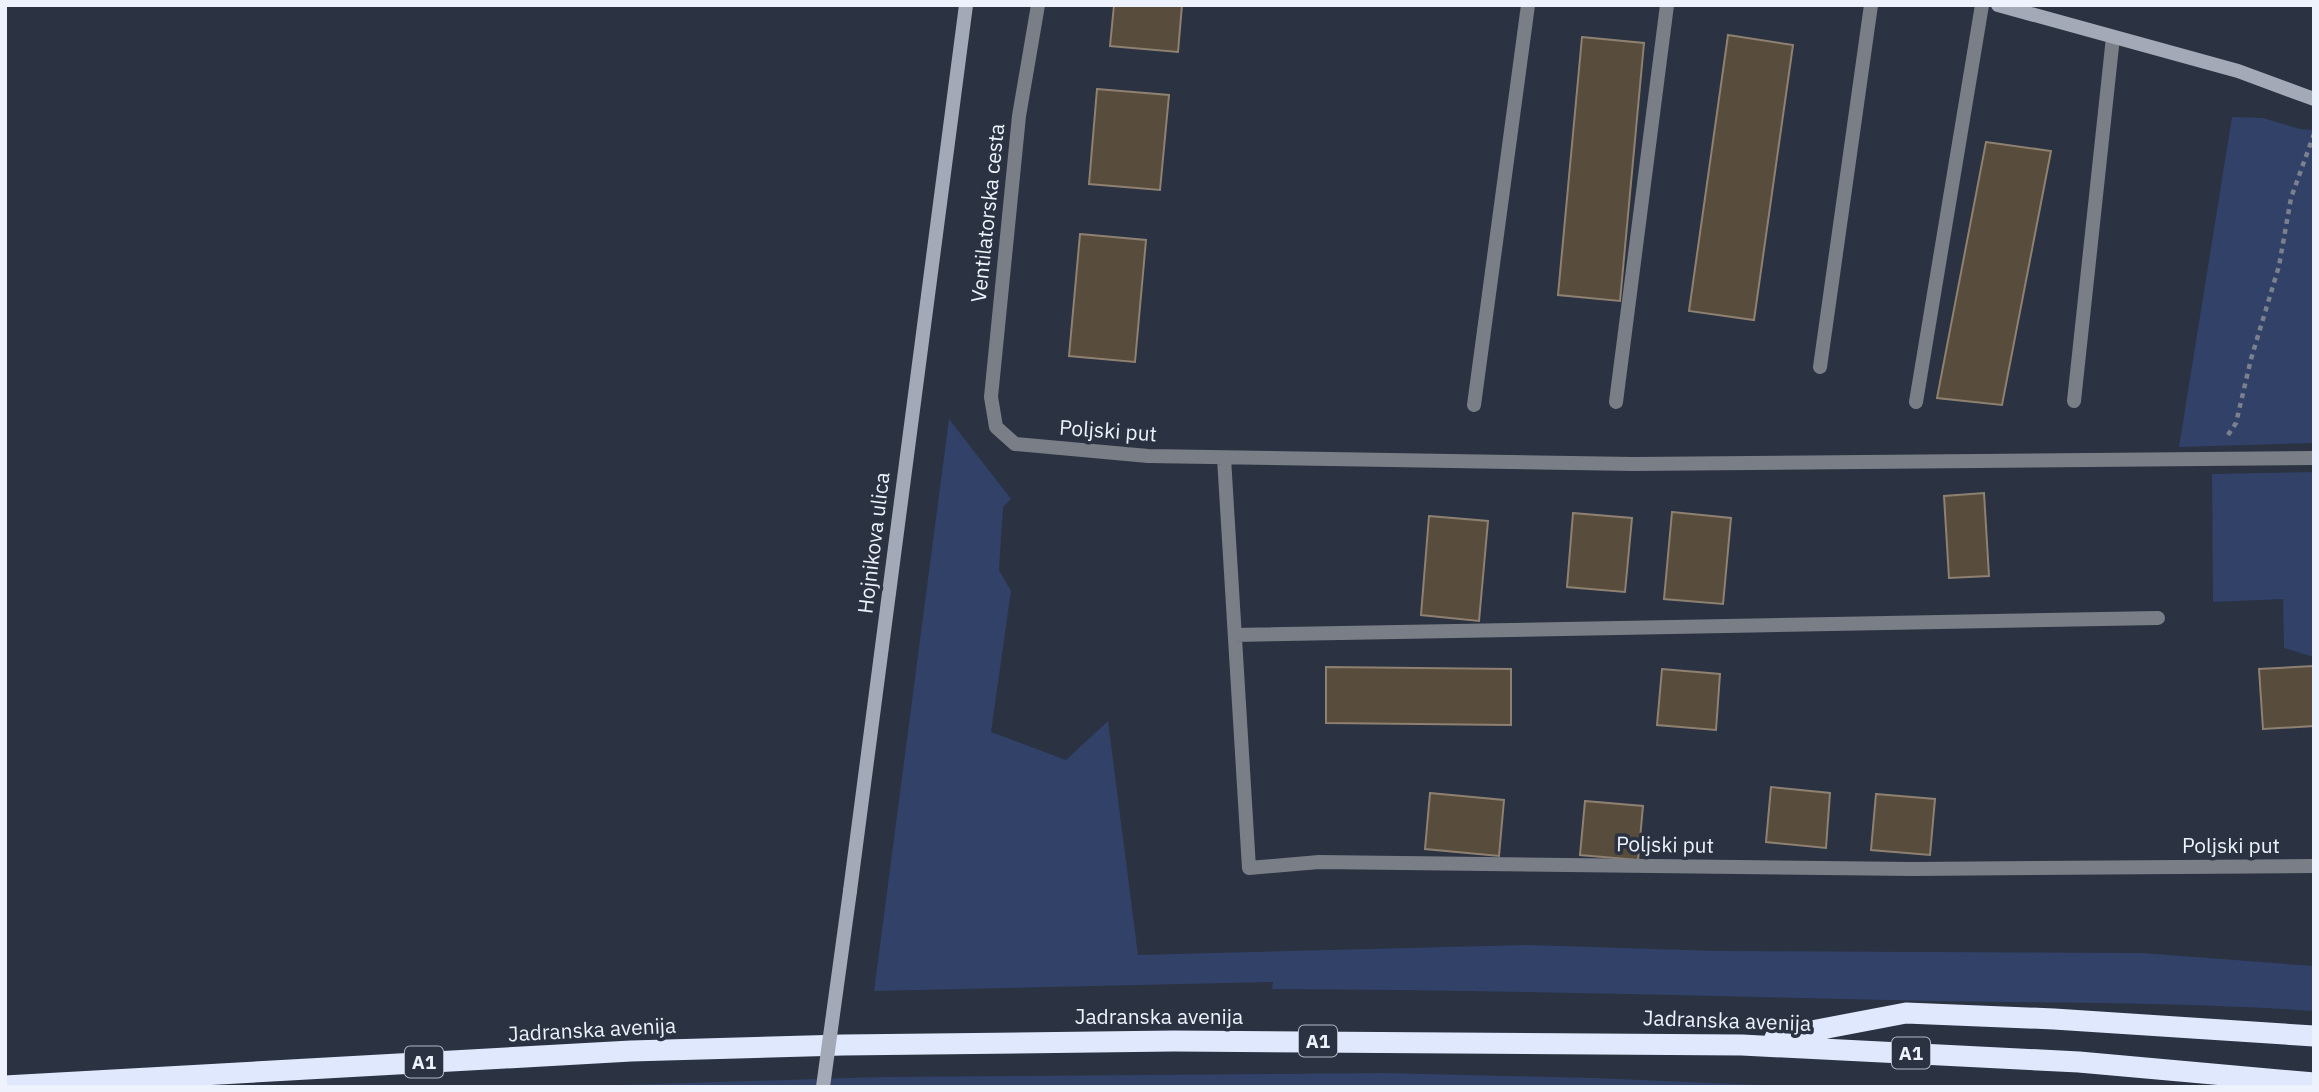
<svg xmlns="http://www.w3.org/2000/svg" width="2319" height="1092" viewBox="0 0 2319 1092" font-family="'IBM Plex Sans',sans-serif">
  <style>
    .green { fill: #314168 }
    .building { fill: #584c3c; stroke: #8f8171; stroke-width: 2 }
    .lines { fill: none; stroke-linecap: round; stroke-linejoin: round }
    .path { stroke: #7a808d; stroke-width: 4.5; stroke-dasharray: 5 5; stroke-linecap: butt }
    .lane { stroke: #7a7e86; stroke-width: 14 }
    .street { stroke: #7a7e86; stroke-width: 14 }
    .secondary { stroke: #a3a9b6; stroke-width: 14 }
    .highway { stroke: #dfe8fd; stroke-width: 21 }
    .secondary-bridge { stroke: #a3a9b6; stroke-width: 14 }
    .labels { text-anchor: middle; stroke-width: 7; stroke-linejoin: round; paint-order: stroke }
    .shield { fill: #2b3241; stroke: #b3b8c4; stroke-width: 2 }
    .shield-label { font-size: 19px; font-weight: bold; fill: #edf2fc }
    .street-label { font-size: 21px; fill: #edf2fc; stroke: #2b3241 }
  </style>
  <rect width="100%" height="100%" fill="#2b3241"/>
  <!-- green -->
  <path class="green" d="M2232,117L2263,118L2300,129L2314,130V443L2179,447Z
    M949,419L1011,499L1003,507L999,570L1011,591L991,732L1066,760L1108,721L1138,955L1528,945L1718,951L2142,953L2314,966V1011C2187,1002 2061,1003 1933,1001C1713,996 1493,990 1272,989L1273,982L874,991Z
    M2314,472V657L2284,648L2283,599L2213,602L2212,474Z
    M1384,1073L1594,1078L1808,1087H557L881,1077Z"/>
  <!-- building -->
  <path class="building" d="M1114,5H1182L1178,52L1110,46Z
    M1728,35L1793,45L1754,320L1689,311Z
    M1582,37L1644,43L1620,301L1558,295Z
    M1097,89L1169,95L1160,190L1089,184Z
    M1986,142L2051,151L2002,405L1937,398Z
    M1080,234L1146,240L1135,362L1069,356Z
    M1984,493L1989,576L1949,578L1944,496Z
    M1672,512L1731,518L1723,604L1664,599Z
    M1573,513L1632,518L1625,592L1567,587Z
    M1429,516L1488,521L1479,621L1421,615Z
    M2313,666L2314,726L2263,729L2259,669Z
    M1326,667L1511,669V725L1326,723Z
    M1662,669L1720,674L1716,730L1657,725Z
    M1771,787L1830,793L1826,848L1766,842Z
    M1430,793L1504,800L1499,856L1425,849Z
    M1876,794L1935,799L1930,855L1871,850Z
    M1585,801L1643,806L1638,860L1580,855Z"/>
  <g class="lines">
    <!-- path -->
    <path class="path" d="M2228,435L2236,423L2251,359L2279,266L2291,198L2314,134"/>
    <!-- lane -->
    <path class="lane" d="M1820,367L1871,5
      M2074,401L2113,37
      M1616,402L1667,5
      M1916,402L1982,5
      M1474,405L1528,5"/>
    <!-- street -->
    <path class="street" d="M1038,5L1019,116L991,397L996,427L1015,444L1148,456L1633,464L2314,458
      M1224,458L1249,868L1319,862L1913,869L2314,866
      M1235,635L2158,618"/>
    <!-- secondary -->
    <path class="secondary" d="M1998,5L2238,71L2314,99
      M850,891L966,5"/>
    <!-- highway -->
    <path class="highway" d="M1775,1038L1906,1013L2054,1019L2314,1036
      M5,1086L631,1051L843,1045L1174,1041L1742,1045L2079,1062L2314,1083"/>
    <!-- secondary-bridge -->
    <path class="secondary-bridge" d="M823,1087L850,891"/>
  </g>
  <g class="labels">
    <!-- shield labels -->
    <g class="shield">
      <rect x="1299" y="1025.5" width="38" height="31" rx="5"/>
      <rect x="1892" y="1037.5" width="38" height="31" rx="5"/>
      <rect x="405" y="1046.5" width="38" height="31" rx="5"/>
    </g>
    <g class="shield-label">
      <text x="1318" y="1048">A1</text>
      <text x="1911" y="1060">A1</text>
      <text x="424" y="1069">A1</text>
    </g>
    <!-- street labels -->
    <g class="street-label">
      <text transform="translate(988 213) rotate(-84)" y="7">Ventilatorska cesta</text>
      <text transform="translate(1108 431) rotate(4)" y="7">Poljski put</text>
      <text transform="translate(874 543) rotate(-83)" y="7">Hojnikova ulica</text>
      <text transform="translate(1665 845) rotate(1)" y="7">Poljski put</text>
      <text x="2231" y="853">Poljski put</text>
      <text x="1159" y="1024">Jadranska avenija</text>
      <text transform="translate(1727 1021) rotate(2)" y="7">Jadranska avenija</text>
      <text transform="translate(592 1030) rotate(-3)" y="7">Jadranska avenija</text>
    </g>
  </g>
  <!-- border -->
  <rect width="2319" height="1092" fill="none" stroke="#edf2fc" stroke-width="14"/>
</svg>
